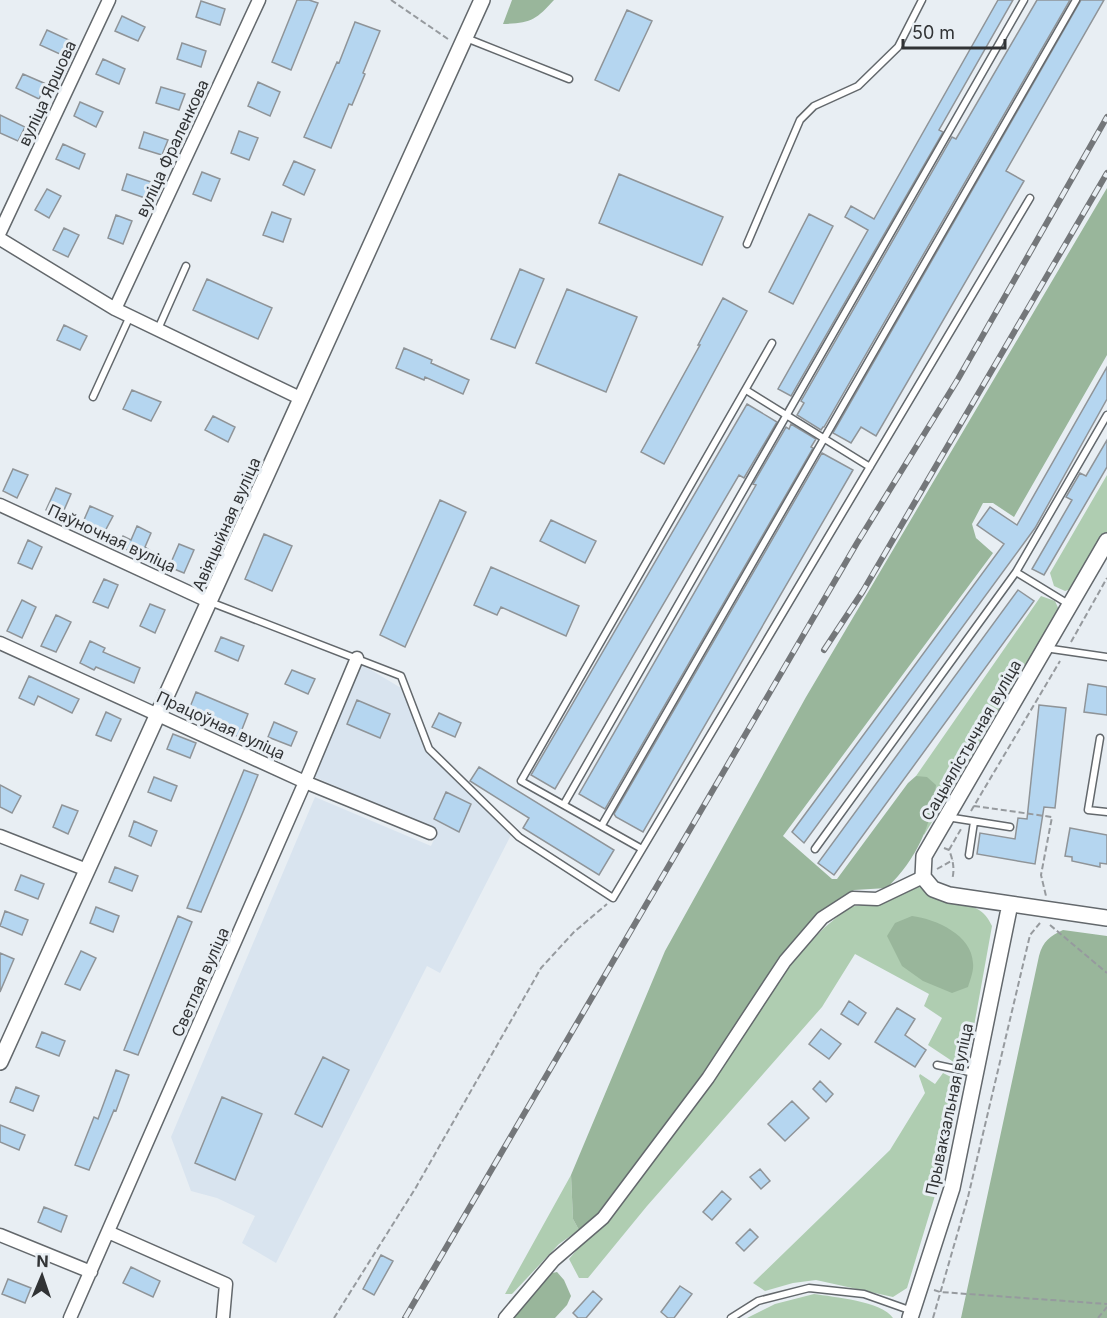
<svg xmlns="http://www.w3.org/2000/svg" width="1107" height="1318" viewBox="0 0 1107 1318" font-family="Inter,sans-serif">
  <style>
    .built { fill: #d9e4ef }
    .green { fill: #afcdb1 }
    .forest { fill: #99b69b }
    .building { fill: #b5d6f0; stroke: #8f9498; stroke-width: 1.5 }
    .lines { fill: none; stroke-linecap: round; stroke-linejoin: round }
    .service-casing { stroke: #63686c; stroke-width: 9 }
    .minor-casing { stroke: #63686c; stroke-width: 15 }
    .tertiary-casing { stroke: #63686c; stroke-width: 18 }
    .path { stroke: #969a9e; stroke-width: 2; stroke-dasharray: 6 3; stroke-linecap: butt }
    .service { stroke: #fff; stroke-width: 6 }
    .minor { stroke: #fff; stroke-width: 12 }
    .tertiary { stroke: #fff; stroke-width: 15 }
    .rail-casing { stroke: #74777a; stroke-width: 6 }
    .rail { stroke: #e8eef3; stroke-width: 4; stroke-dasharray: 11; stroke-linecap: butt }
    .labels { text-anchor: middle; stroke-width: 6; stroke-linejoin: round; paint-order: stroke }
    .street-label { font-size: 16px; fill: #313335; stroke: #e8eef3 }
  </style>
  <rect width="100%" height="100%" fill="#e8eef3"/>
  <!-- built -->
  <path class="built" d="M361,664L401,688L425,738L466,780L512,833L440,973L427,966L276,1263L242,1243L255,1216L217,1198L191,1191L171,1137L315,797L431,846L438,831L310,775Z"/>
  <!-- green -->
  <path class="green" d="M1107,475V532L1074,588L1065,591L1054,586L1050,573Z
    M1041,596L1055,601L1060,612L1058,617L924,835L916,776Z
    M918,885C938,911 978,892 992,926L967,1065H958L928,1045L942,1018L924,1006L929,994L855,954L822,1007L647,1206L588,1278H579L569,1259L668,1143L793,960L824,928L849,907L882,902Z
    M943,1073L961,1082L962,1088L937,1189L907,1288L893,1297L816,1280L793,1283L765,1291L753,1283L890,1150L925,1093L919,1076L920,1074L935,1084Z
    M571,1175L573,1219L579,1230L559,1244L512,1294H505Z
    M814,1294C833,1297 882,1301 893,1318H747L775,1304Z"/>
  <!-- forest -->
  <path class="forest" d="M512,0H554C536,20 531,23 503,24Z
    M1107,188V355L1014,517L993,503H983L972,524L976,538L993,553L783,836L832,879H837L908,783L916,776L927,777L936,785C931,827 917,858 887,888L854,890L808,925L770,972L697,1082L595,1217L579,1230L573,1219L571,1175L665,951L806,697Z
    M912,916C936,919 972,935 973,963C974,971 970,980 968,987L952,993L923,981L902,966L887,936L895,923Z
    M1063,930L1107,936V1318H961L1039,956C1043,941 1050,936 1063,930Z
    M557,1272L564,1280L571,1296L567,1305L555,1318H509L547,1274Z"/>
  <!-- building -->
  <path class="building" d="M297,0H309L318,3L291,70L272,62Z
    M998,0H1013L939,130L943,132L791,396L778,389L868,230L845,217L851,206L874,219Z
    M1037,0H1070L824,427H823L821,430L797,415L804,403L801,401L952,137L956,139Z
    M1081,0H1104L1006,171L1024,181L876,436L861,427L851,443L833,433Z
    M201,1L225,9L220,25L196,17Z
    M627,10L652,21L619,91L595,80Z
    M122,16L145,27L138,41L115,31Z
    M355,22L380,31L363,73L365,74L352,105L349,104L331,148L304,137L337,62L339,63Z
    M47,30L69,40L62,55L40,45Z
    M182,43L206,51L201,67L177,59Z
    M103,59L125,69L119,84L96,74Z
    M23,74L46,84L39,99L16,88Z
    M258,82L280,92L270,116L248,106Z
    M161,87L185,94L179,110L156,103Z
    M80,102L103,112L96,127L74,116Z
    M0,115L25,127L18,141L0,133Z
    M239,131L258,138L249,160L231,153Z
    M144,132L168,140L162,155L139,148Z
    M63,144L85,154L79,169L56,159Z
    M294,161L315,170L304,195L283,185Z
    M202,172L220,179L211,201L193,194Z
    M127,174L151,182L145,198L122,190Z
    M619,174L723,217L702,265L599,223Z
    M47,189L61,196L49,218L35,210Z
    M272,212L291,219L283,242L263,235Z
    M809,214L833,226L793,304L769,292Z
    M116,215L132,221L123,244L108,238Z
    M64,228L79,235L68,257L53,250Z
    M520,269L544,279L515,348L491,339Z
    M207,279L272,308L258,339L193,310Z
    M567,289L637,317L606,392L536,363Z
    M723,298L747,311L664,464L641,452L700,345H698Z
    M64,325L87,336L80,350L57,340Z
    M404,348L432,360L431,363L469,380L463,394L425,377L424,380L396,368Z
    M1107,367V399L1035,528L804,843L792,832L1004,544L977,525L990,507L1017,525Z
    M132,390L161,402L151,421L123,409Z
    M747,404L777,422L744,478L739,475L555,789L531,775Z
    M213,416L235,427L228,442L205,430Z
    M791,424L816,439L811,447L813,448L605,809L579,794L756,485L753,484L786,427L789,429Z
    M1107,440V467L1044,575L1032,569L1072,500L1066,497L1080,473L1086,476Z
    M822,453L853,470L643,832L616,817L614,814Z
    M13,469L28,475L17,498L3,491Z
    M56,488L71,494L61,517L46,510Z
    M440,500L466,512L405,647L380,635Z
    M90,506L113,516L105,531L98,528L95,535L80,529Z
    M551,520L596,541L585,563L540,541Z
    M137,526L151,533L145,547L155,554L152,561L119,546L123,536L131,540Z
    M264,534L292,546L272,591L245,579Z
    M28,540L42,547L32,569L18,563Z
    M179,544L194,550L184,573L169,567Z
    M491,567L579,606L566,636L501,607L497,615L474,605Z
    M104,579L118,585L108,608L93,602Z
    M1018,590L1034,601L834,875L818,863Z
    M22,600L36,607L22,638L7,631Z
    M150,604L165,610L155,633L140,626Z
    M56,615L71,622L56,652L41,646Z
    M221,637L244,646L238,661L215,651Z
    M90,641L105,648L103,652L140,668L134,683L96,667L94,670L80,663Z
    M292,670L315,679L308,694L285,684Z
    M29,676L79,699L72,713L38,696L34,705L19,698Z
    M1088,684L1107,687V715L1084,712Z
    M196,692L248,714L239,737L224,731L227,723L190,707Z
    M357,700L390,714L380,738L347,724Z
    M1039,705L1066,708L1055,808L1044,807L1035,864L977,854L980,833L1015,839L1018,818L1027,819Z
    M106,712L121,719L111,741L96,735Z
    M439,713L461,723L455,737L432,727Z
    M274,722L297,732L291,746L268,737Z
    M173,734L196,743L190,758L167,749Z
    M479,767L614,850L599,875L523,828L529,818L470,781Z
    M244,770L258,775L243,812L201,912L187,908Z
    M154,777L177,786L171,801L148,792Z
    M0,785L21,796L12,813L0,807Z
    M446,792L471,804L459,832L434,819Z
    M62,805L78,811L68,834L53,827Z
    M134,821L157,831L151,846L129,836Z
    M1070,828L1107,835V864L1100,863V867L1072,861V857L1065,856Z
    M115,867L138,876L132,891L109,882Z
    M21,875L44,884L38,899L15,890Z
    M96,907L119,916L113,932L90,923Z
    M5,911L28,920L22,935L0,926Z
    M178,916L192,922L138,1055L124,1050Z
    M81,951L96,958L80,990L65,984Z
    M0,953L14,959L0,992Z
    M849,1001L866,1013L858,1025L841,1014Z
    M897,1008L915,1019L905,1035L926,1050L915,1067L875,1042Z
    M821,1029L841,1044L829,1059L809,1044Z
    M42,1032L65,1041L59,1056L36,1047Z
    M323,1057L349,1070L322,1127L295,1114Z
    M116,1070L129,1075L116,1111L114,1110L89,1170L75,1165L94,1117L98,1119Z
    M820,1081L833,1094L826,1102L813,1089Z
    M16,1087L39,1096L33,1111L10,1102Z
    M222,1097L262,1114L235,1180L195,1163Z
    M792,1101L809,1118L785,1141L768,1124Z
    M0,1125L25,1135L19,1150L0,1142Z
    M760,1169L770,1181L761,1189L750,1177Z
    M722,1191L731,1199L712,1220L703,1212Z
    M44,1207L67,1216L61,1232L38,1222Z
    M750,1229L758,1237L744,1251L736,1243Z
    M381,1255L393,1261L374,1295L363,1289Z
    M131,1267L160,1281L153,1297L123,1283Z
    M8,1279L31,1288L25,1303L2,1294Z
    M680,1286L692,1294L674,1318H668L661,1312Z
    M593,1291L602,1299L586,1318H578L573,1313Z"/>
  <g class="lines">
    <defs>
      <path id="service" d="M466,38L569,79
        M747,244L800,120L814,106L858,86L898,47L922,0
        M158,329L186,266
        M746,390L870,467
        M93,397L130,316
        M1016,572L1070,605
        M210,602L401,676L429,749L519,837L613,898L1030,198
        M1045,648L1107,657
        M1100,738L1088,810L1107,812
        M564,804L1024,0
        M947,817L1010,827
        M602,825L1076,0
        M642,849L521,781L772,343
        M815,849L1016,572L1107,415
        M969,855L974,822
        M937,1065L974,1073
        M731,1318L758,1301L809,1288L864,1294L912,1311"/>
      <path id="minor" d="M0,232L109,0
        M0,239L115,309L302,399
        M115,309L259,0
        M0,505L210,602
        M0,643L305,782L430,833
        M0,836L87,870
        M108,1232L226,1284L223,1318
        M0,1235L91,1272
        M70,1318L305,782L357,658
        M505,1318L554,1260L603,1218L708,1078L785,961L822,918L853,898L877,899L923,877"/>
      <path id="tertiary" d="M1107,541L924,856L923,877L933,889L949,895L1107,918
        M0,1062L482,0
        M910,1318L952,1188L1010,904"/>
    </defs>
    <!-- service casing -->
    <use href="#service" class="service-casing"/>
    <!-- minor casing -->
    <use href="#minor" class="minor-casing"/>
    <!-- tertiary casing -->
    <use href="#tertiary" class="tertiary-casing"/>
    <!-- path -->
    <path class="path" d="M391,0L448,39
      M1071,642L1107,578
      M974,806L1052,817L1041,875L1046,896
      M971,811L1060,661
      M944,848L949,850C953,860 955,869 952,880
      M949,850L961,829
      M937,869L953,860
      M1050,925L1107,973
      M934,1290L940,1292L1107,1304
      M334,1318L415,1189L541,968L574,932L607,904
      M933,1318L968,1197L1030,935L1040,923
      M1098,1318L1107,1307"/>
    <!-- service -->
    <use href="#service" class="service"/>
    <!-- minor -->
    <use href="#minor" class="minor"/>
    <!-- tertiary -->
    <use href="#tertiary" class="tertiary"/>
    <defs>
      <path id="rail" d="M824,650L863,591L1107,173
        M405,1318L857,543L958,379L1107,117"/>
    </defs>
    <!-- rail casing -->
    <use href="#rail" class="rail-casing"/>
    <!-- rail -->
    <use href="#rail" class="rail"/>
  </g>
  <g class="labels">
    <!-- street labels -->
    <g class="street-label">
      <text transform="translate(47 93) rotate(-65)" y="6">вуліца Яршова</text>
      <text transform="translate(172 148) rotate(-65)" y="6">вуліца Фраленкова</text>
      <text transform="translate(226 524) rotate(-66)" y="6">Авіяцыйная вуліца</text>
      <text transform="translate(112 538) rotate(25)" y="6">Паўночная вуліца</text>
      <text transform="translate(221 725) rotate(25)" y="6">Працоўная вуліца</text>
      <text transform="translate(971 740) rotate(-60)" y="6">Сацыялістычная вуліца</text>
      <text transform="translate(200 982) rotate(-66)" y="6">Светлая вуліца</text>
      <text transform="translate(949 1109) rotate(-78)" y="6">Прывакзальная вуліца</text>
    </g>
  </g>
  <!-- north arrow -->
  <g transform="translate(42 1276) rotate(2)" stroke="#e8eef3" stroke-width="4.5" paint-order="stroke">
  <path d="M0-4.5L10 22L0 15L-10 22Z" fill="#313335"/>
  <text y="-9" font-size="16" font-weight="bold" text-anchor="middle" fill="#313335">N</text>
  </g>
  <!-- scale -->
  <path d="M903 39v9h102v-9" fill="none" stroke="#313335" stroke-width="3"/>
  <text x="912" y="39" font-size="18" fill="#313335" stroke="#e8eef3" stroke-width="4.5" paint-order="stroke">50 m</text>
</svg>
